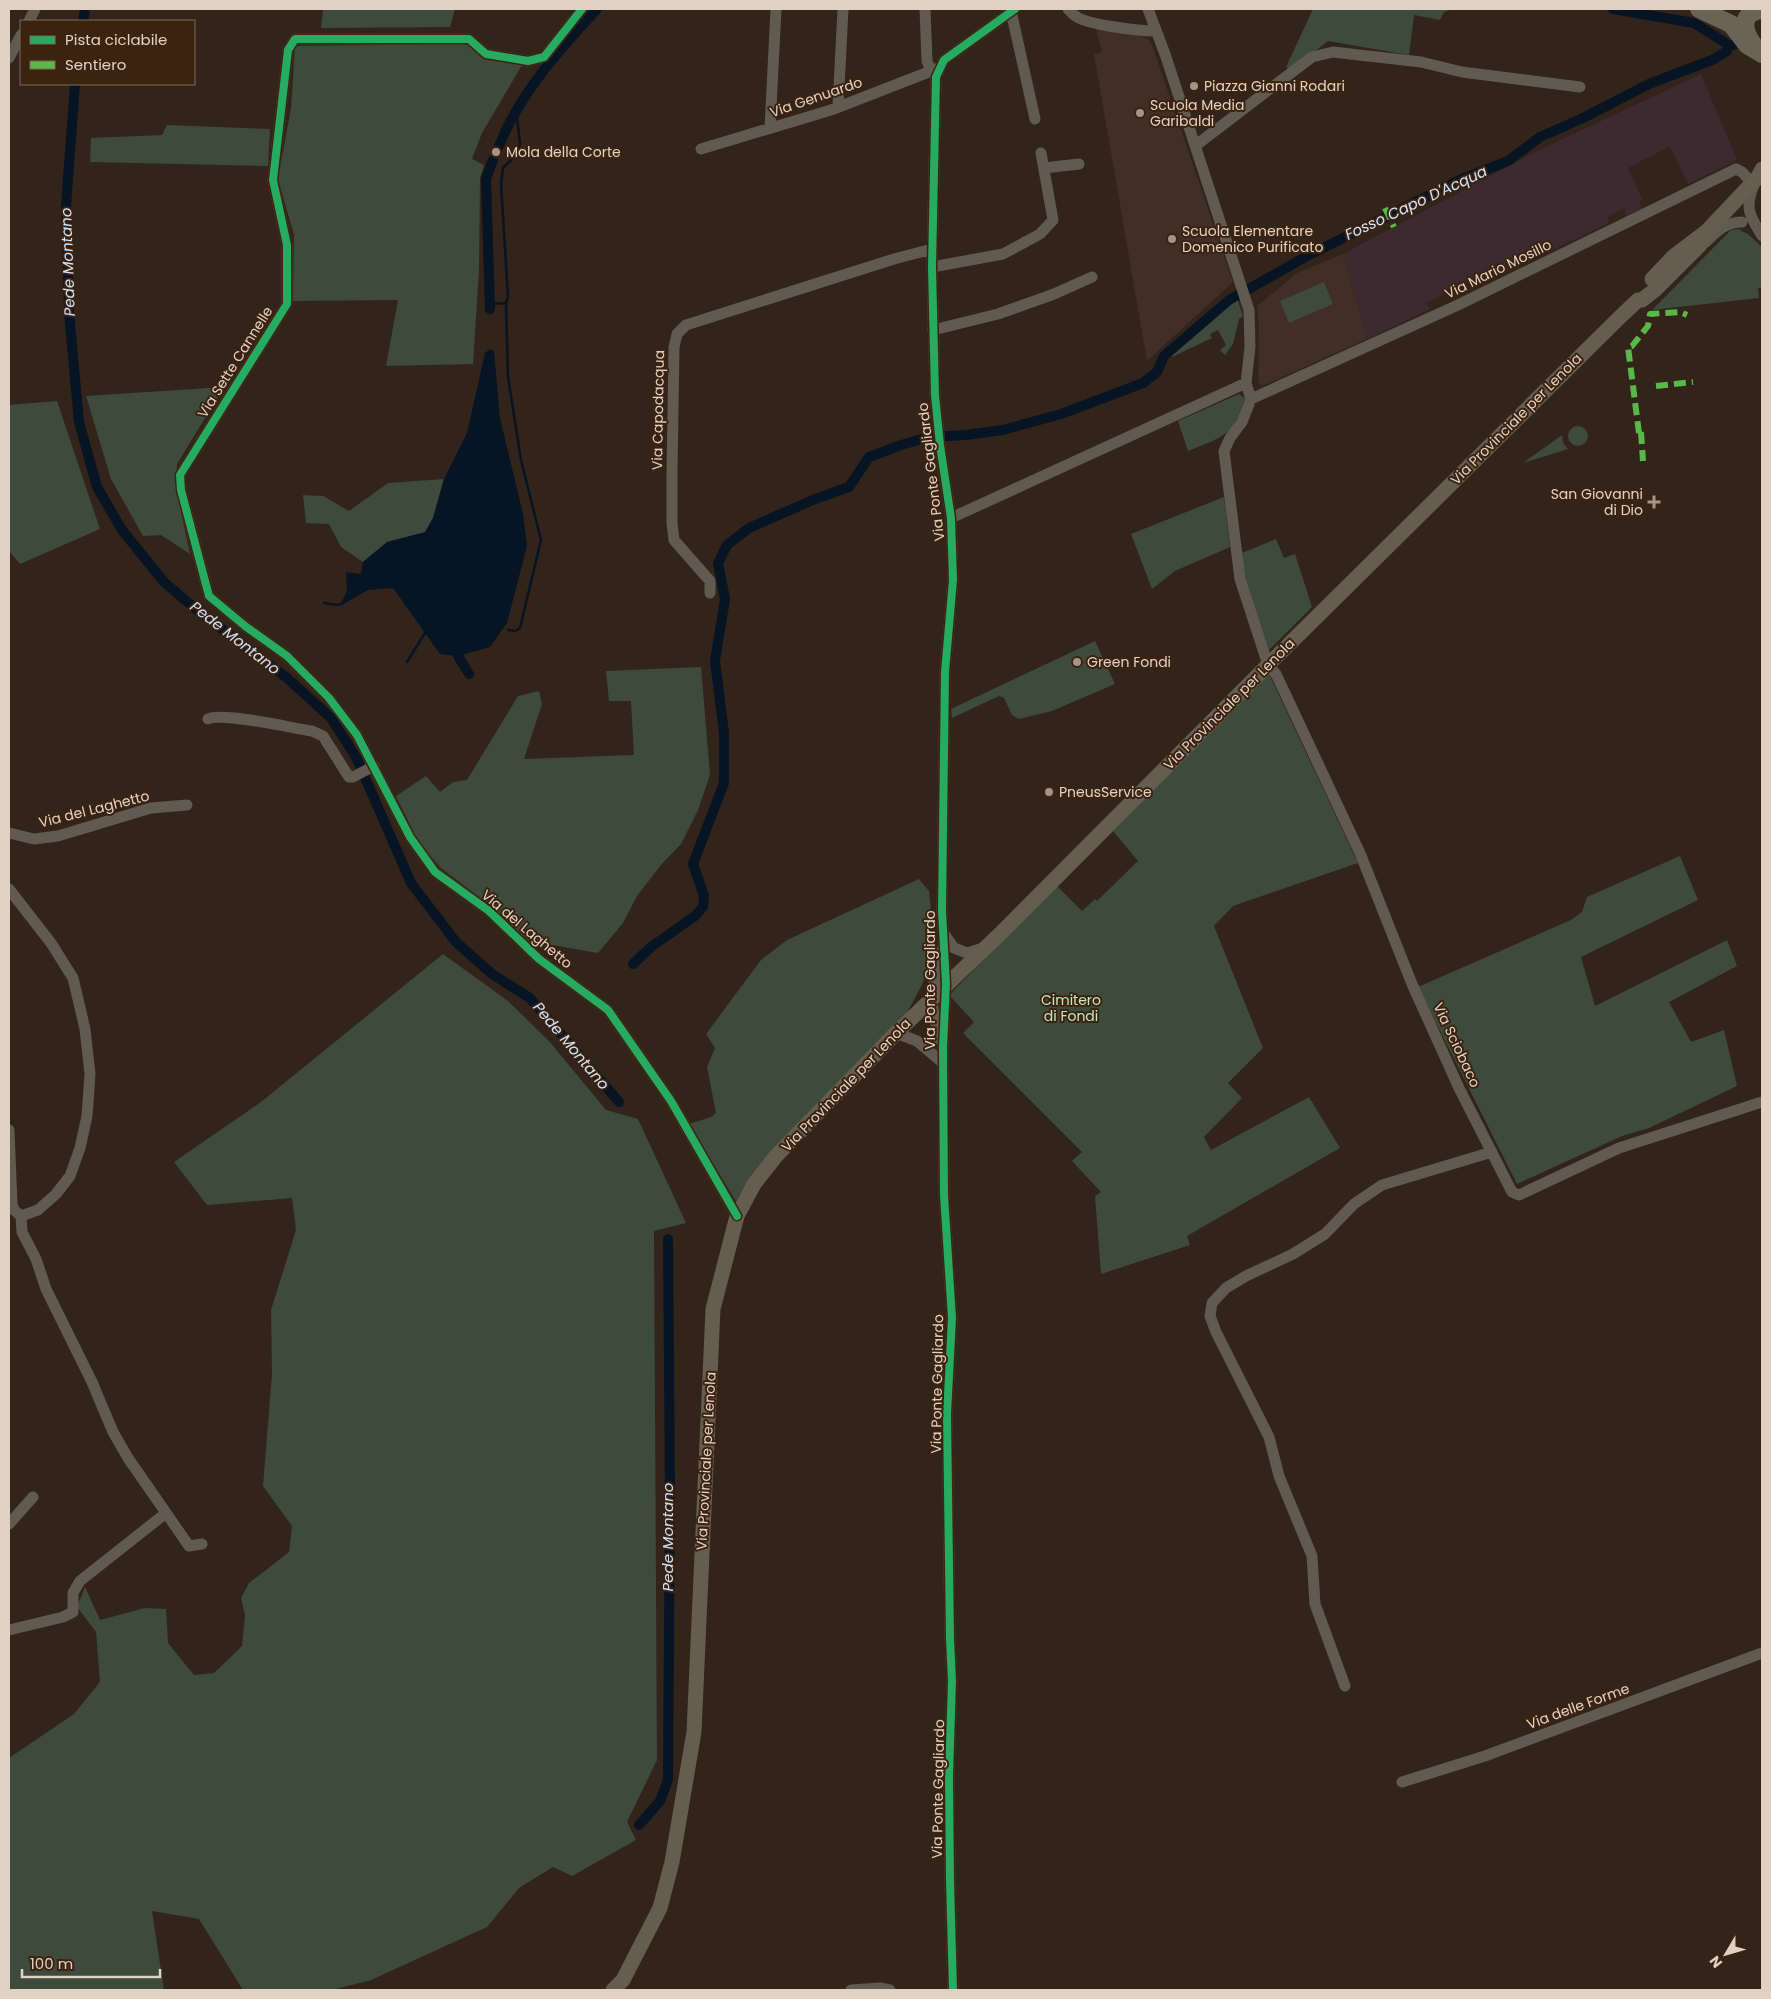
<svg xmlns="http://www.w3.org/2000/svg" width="1771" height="1999" viewBox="0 0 1771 1999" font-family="Poppins,sans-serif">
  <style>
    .commercial { fill: #3c2a30 }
    .education { fill: #402e27 }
    .green { fill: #3e4a3c }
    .water { fill: #071423 }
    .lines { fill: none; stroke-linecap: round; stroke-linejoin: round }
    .stream { stroke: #071423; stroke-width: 2.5 }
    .canal { stroke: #071423; stroke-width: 10 }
    .street { stroke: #605a50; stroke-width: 11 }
    .secondary { stroke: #645d50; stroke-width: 15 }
    .primary { stroke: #6b6456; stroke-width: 18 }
    .quiet { stroke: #58b947; stroke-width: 6; stroke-dasharray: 12 6; stroke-linecap: butt }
    .cycleway-casing { stroke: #3c230f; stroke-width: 11 }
    .cycleway { stroke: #26ab63; stroke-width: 8 }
    .poi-dot { fill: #a49489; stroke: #3c230f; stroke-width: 2 }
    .labels { text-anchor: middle; stroke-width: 4; stroke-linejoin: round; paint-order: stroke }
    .poi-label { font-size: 14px; fill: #e1d1c5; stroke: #3c230f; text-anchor: start }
    .street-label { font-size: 14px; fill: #e1d1c5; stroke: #3c230f }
    .park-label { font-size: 14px; fill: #beebc0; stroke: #3c230f }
    .water-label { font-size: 15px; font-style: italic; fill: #cce4ff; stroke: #3c230f }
  </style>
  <rect width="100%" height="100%" fill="#32241a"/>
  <!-- commercial -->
  <path class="commercial" d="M1701,74L1737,160L1688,184L1670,146L1628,168L1642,199L1639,202L1642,209L1626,216L1624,208L1607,217L1609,223L1476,286L1472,280L1426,303L1430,309L1367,339L1343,254L1533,153Z"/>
  <!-- education -->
  <path class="education" d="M1096,28L1141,36L1148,39L1152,45L1233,282L1147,361L1094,54L1102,52Z
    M1343,254L1367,339L1262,386L1258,382L1259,325L1257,306L1297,273Z"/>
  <!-- green -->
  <path class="green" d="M323,9H455L450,27L321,28Z
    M1313,9H1453L1444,12L1440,20L1414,15L1409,55L1328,41L1291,70L1286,67Z
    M466,44L483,59L522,65L482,133L472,159L484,165L480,178L479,271L473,364L386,366L398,300L293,301L294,235L278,179L291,108L295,46Z
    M167,125L270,129L268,166L90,162L91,138L162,135Z
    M1738,229L1748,234L1762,247V287L1758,288L1759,298L1652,310L1724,237L1731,230Z
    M1324,282L1333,304L1289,323L1280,301Z
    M1237,298L1243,316L1239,319L1233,344L1225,355L1220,350L1226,345L1218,330L1210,334L1212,338L1172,357L1170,354Z
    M224,387L177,464L176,489L190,554L161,535L143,536L111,479L86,396Z
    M1239,394L1245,398C1242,405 1240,414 1236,421C1228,438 1204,444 1188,451L1178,421Z
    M57,401L100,529L20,564L9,551V405Z
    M1568 436a10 10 0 1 1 20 0a10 10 0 1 1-20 0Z
    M1562,435L1563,443L1568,449L1523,463Z
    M444,479L433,518L425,533L387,542L363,562L341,547L329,524L306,523L303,495L323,496L349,511L388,483Z
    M1224,497L1230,547L1175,571L1152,589L1131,534Z
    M1276,539L1284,558L1295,554L1312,607L1269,650L1244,579L1242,553Z
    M1095,641L1115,684L1052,711L1019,719L1012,715L1004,698L999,696L952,718L951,709Z
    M701,667L710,775L698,810L681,844L661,865L637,896L623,923L598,953L529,941L478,896L441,868L418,841L396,796L426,776L440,792L453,782L467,780L518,696L539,691L542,704L524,759L634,755L631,701H609L606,671Z
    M1269,674L1358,863L1233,906L1214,926L1263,1048L1228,1083L1242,1098L1204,1137L1211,1150L1309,1097L1340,1148L1187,1236L1190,1245L1101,1274L1095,1196L1101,1192L1072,1161L1082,1152L963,1033L974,1022L949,995L1057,886L1082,911L1095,899L1097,901L1138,861L1113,831Z
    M1680,856L1698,900L1581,957L1595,1006L1727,940L1737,966L1669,1002L1691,1042L1724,1030L1737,1086L1649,1128L1622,1136L1517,1184L1418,987L1571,920L1582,912L1587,897Z
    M919,879L929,891L935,944L923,983L904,1018L752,1174L736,1201L689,1124L711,1117L716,1113L707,1067L715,1048L706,1034L761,960L787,940Z
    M443,954L508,1001L549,1041L606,1110L638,1119L686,1223L654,1231L657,1760L627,1822L636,1840L572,1876L553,1867L519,1888L487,1927L371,1980L332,1990H243L199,1919L152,1911L164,1990H9V1758L74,1714L100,1682L96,1632L77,1607L85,1587L100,1620L145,1608L166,1609L168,1643L194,1675L214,1673L242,1646L245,1615L241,1598L249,1583L289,1552L292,1526L263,1486L272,1374L271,1310L296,1230L292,1198L207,1205L174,1162L261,1102Z"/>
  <!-- water -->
  <path class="water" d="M490,349L494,351L500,418L523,514L527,546L507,623L490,647L458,656L440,654L393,588L368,590L342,605L341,603L347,591L346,572L361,574L363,562L387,542L425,532L433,518L444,479L467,433L485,353Z"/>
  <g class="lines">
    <!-- stream -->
    <path class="stream" d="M506,303L508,377L521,460L541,540L520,628L515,631L508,630
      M490,304L506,303L508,297L501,184L503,168L517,154L520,143L516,109
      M324,603L337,605L342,604
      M407,662L425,633"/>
    <!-- canal -->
    <path class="canal" d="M1613,9L1694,23L1729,45H1734
      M83,21L85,9
      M75,84L66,206L69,313L79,422L97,487L122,530L164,582L198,611L286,677L331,718L356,757L411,883L456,942L492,974L530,998L619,1102
      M499,146C520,93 559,50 597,9
      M490,309L486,179L493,160
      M458,656L469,674
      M633,964L651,947L695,916L703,907L704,896L693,864L724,783V733L715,661L725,599L718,563L727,545L749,528L815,499L849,487L869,457L901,445L929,437L966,435L1003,430L1061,414L1143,383L1157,372L1164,356L1229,300L1309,255L1462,179L1508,161L1540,137L1583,118L1649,84L1712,60L1727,51L1729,45
      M639,1825L660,1801L668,1780L670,1497L668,1239"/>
    <!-- street -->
    <path class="street" d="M582,9L544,57L528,61L486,54L469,39H295L288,50L273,180L287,245V304L180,475L181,490L209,596L245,626L287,656L329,698L357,735L410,837L435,872L489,911L539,959L608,1010L671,1101L737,1216
      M925,9L927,61L931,71
      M1068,9C1070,11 1073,15 1077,17C1089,25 1140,31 1155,31
      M1148,9L1165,54L1249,310L1250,347L1246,383L1251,399L1242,422L1230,438L1224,451L1240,579L1268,665L1276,674L1360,853L1412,984L1459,1088L1512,1192L1519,1195L1619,1148L1762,1102
      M1011,11L1035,119
      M29,21L35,9
      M9,58L21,35
      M838,107L843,9
      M770,128L776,9
      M1195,146L1312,57L1333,52L1421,62L1462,72L1580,87
      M701,149L831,110L939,68
      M1044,168L1079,164
      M1754,185C1744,208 1750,216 1762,236
      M1706,242C1717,231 1726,222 1742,222
      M932,267L1003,254L1040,234L1053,220L1041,153
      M933,330L998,314L1054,294L1092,277
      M1251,399L1458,305L1736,169L1742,172L1752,183
      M951,518L1246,383
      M710,593V581L674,540L672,523V473L674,347L677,334L686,325L894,259L932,249
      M208,719C224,712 291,728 312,731L323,736L349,777H353L374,766
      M9,833L34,839L58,836L151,808L187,805
      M9,889L51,943L73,978L85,1029L90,1074L87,1116L80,1148L70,1176L56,1194L38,1210L21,1216L14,1210L12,1204L9,1130
      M944,934L954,948L967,953L983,948
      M896,1033L917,1041L943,1063
      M939,1040L931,999L940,952
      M21,1216L22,1232L36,1259L46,1289L92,1382L113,1432L128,1458L189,1546L202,1544
      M9,1524L33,1497
      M9,1630L63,1617L73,1612V1593L80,1581L166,1513
      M1345,1686L1315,1604L1312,1556L1279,1476L1269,1437L1216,1332L1210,1316L1212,1303L1226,1288L1246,1276L1293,1254L1325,1234L1354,1204L1382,1185L1492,1152
      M1402,1782L1485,1756L1762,1653
      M851,1990L880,1988L890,1990
      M953,1990L950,1881L949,1776L952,1681L950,1639L947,1414L952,1318L944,1195L943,1048L946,984L942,911L945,672L953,580L951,518L940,445L935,395L932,267L936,77L944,60L1015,9"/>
    <!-- secondary -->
    <path class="secondary" d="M1652,279L1674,256L1707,231L1758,177L1762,169
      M613,1990L623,1980L660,1908L672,1862L694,1732L713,1309L737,1216L754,1184L776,1156L896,1033L1000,934L1268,665L1619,318L1638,300H1642L1656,289L1700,245L1707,231"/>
    <!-- primary -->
    <path class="primary" d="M1699,9L1731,24L1747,45L1762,54
      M1753,44C1743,30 1740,12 1762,10"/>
    <!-- quiet -->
    <path class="quiet" d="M1385,208L1394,227
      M1656,386L1693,382
      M1641,432L1643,461
      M1639,433L1628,347L1632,346L1648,326L1650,314L1680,312L1687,315"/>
    <defs>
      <path id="cycleway" d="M582,9L544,57L528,61L486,54L469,39H295L288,50L273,180L287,245V304L180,475L181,490L209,596L245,626L287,656L329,698L357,735L410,837L435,872L489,911L539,959L608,1010L671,1101L737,1216
        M953,1990L950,1881L949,1776L952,1681L950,1639L947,1414L952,1318L944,1195L943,1048L946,984L942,911L945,672L953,580L951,518L940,445L935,395L932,267L936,77L944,60L1015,9"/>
    </defs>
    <!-- cycleway casing -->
    <use href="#cycleway" class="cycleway-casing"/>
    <!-- cycleway -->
    <use href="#cycleway" class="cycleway"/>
  </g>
  <!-- markers -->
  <g class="poi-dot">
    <circle cx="1194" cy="86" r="5"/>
    <circle cx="1140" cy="113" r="5"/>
    <circle cx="496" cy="152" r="5"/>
    <circle cx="1172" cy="239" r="5"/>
    <path d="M1651.5 494.5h5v5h5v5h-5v5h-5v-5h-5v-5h5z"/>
    <circle cx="1077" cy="662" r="5"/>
    <circle cx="1049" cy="792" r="5"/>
  </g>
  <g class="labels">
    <!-- poi labels -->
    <g class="poi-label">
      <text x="1204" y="91">Piazza Gianni Rodari</text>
      <text x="1150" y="110">Scuola Media<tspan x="1150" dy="16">Garibaldi</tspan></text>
      <text x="506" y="157">Mola della Corte</text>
      <text x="1182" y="236">Scuola Elementare<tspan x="1182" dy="16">Domenico Purificato</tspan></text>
      <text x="1643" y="499" text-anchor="end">San Giovanni<tspan x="1643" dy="16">di Dio</tspan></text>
      <text x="1087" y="667">Green Fondi</text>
      <text x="1059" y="797">PneusService</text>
    </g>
    <!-- street labels -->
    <g class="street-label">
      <text transform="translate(816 97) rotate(-19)" y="5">Via Genuardo</text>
      <text transform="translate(1498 269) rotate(-26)" y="5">Via Mario Mosillo</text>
      <text transform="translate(235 362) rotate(-58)" y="5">Via Sette Cannelle</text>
      <text transform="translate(658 410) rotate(-89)" y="5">Via Capodacqua</text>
      <text transform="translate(1516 419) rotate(-45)" y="5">Via Provinciale per Lenola</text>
      <text transform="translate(931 472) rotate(-97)" y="5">Via Ponte Gagliardo</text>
      <text transform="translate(1229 704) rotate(-45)" y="5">Via Provinciale per Lenola</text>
      <text transform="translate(94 809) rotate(-14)" y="5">Via del Laghetto</text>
      <text transform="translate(527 929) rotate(40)" y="5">Via del Laghetto</text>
      <text transform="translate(930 980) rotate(-90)" y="5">Via Ponte Gagliardo</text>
      <text transform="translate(1457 1045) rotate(65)" y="5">Via Sciobaco</text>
      <text transform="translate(846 1085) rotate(-46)" y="5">Via Provinciale per Lenola</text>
      <text transform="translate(937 1384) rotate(-89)" y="5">Via Ponte Gagliardo</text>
      <text transform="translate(706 1461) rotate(-87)" y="5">Via Provinciale per Lenola</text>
      <text transform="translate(1578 1706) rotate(-20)" y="5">Via delle Forme</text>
      <text transform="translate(938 1789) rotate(-89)" y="5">Via Ponte Gagliardo</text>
    </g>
    <!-- park labels -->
    <g class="park-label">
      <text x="1071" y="1005">Cimitero<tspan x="1071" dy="16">di Fondi</tspan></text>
    </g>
    <!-- water labels -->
    <g class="water-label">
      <text transform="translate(1416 203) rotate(-25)" y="5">Fosso Capo D'Acqua</text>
      <text transform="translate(68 262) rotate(-92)" y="5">Pede Montano</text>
      <text transform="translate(235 638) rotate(38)" y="5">Pede Montano</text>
      <text transform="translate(571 1046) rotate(50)" y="5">Pede Montano</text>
      <text transform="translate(668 1537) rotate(-90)" y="5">Pede Montano</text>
    </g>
  </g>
  <!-- border -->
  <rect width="1771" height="1999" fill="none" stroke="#e1d1c5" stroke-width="20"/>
  <!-- legend -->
  <rect x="20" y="20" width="175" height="65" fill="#3c230f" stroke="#7e6958"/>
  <rect x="30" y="36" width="25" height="8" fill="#26ab63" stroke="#7e6958"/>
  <text x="65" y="45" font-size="15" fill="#e1d1c5">Pista ciclabile</text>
  <rect x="30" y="61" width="25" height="8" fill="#58b947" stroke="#7e6958"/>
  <text x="65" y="70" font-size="15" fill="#e1d1c5">Sentiero</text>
  <!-- north arrow -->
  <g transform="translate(1726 1954) rotate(232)" stroke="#3c230f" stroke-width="4" paint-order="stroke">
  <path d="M0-4L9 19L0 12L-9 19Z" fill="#e1d1c5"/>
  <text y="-8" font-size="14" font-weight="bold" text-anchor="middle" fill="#e1d1c5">N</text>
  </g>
  <!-- scale -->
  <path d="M22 1969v8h138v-8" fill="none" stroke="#e1d1c5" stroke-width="2.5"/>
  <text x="30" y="1969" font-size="15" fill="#e1d1c5" stroke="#3c230f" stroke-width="4" paint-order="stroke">100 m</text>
</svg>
